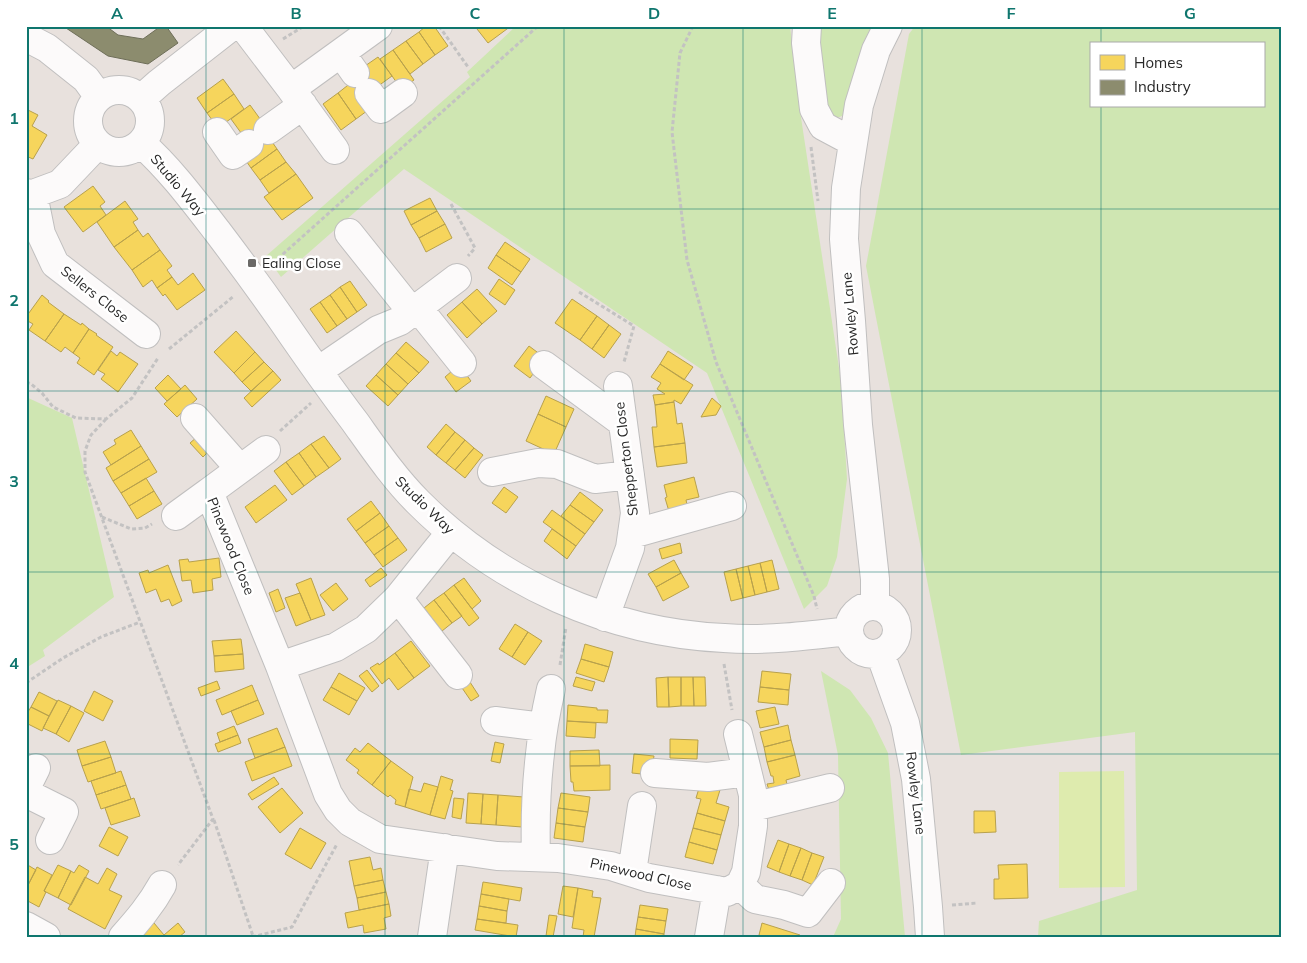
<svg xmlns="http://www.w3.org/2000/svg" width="1307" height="963" viewBox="0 0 1307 963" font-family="Mulish,sans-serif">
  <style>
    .green { fill: #cfe6b2; fill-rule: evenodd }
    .pitch { fill: #deebae }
    .homes { fill: #f6d55c; stroke: #b8a14c }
    .industry { fill: #8c8c6e; stroke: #6e6e59 }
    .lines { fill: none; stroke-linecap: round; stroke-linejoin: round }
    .minor-casing { stroke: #c0bfbf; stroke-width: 30 }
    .path { stroke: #c3c2c2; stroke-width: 3; stroke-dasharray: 4 2.5; stroke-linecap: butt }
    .minor { stroke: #fcfafa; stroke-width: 28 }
    .grid { fill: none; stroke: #0f766e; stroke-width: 1; stroke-opacity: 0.55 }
    .poi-dot { fill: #6b6967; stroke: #fff; stroke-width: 2 }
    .labels { text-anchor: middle; stroke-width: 5; stroke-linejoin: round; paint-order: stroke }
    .street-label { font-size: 14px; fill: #282828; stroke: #fff }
    .poi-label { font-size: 14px; fill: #282828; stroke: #fff; text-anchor: start }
    .neatline { fill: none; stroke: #0f766e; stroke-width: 2 }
    .grid-label { font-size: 16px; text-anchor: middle; font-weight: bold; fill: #0f766e }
  </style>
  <rect width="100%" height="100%" fill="#e8e1dd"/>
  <!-- green -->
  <path class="green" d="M516,26H790L800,111L841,381L847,479L837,557L827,586L804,609L707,373L404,169L281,277L266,256L470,77L467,72Z
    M818,26H874L845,114C839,119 835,117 828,114Z
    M915,26H1281V937H1038L1039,921L1137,890L1135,732L961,755L866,266L909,34ZM1091,44H1263V106H1091Z
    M26,397L72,418L114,597L43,650L45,656L26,668Z
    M821,671L850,690L871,718L888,753L905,937H833L841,919L838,755Z"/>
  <!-- pitch -->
  <path class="pitch" d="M1124,771L1125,887L1059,888V772Z"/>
  <!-- homes -->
  <path class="homes" d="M426,26H434L448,46L435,55L419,32Z
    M481,26H511L488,43L477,29Z
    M419,32L435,55L423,64L406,41Z
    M406,41L423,64L410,74L393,50Z
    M393,50L414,80L403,88L397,83L380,59Z
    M378,57L392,76L363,97L349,77Z
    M223,79L234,94L207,113L197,98Z
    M352,82L371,108L356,119L338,93Z
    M338,93L356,119L341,130L323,104Z
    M234,94L244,109L218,128L207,113Z
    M250,105L271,134L252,148L231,119Z
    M28,110L38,115L32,126L47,135L33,159L26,156V113Z
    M268,136L277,149L251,168L242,155Z
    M277,149L286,162L260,180L251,168Z
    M286,162L296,174L269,193L260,180Z
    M296,174L313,198L282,220L264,197Z
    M93,186L105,202L100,206L106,215L83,232L64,207Z
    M430,198L437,211L411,225L404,211Z
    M125,201L138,219L133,222L138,230L114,247L97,222Z
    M437,211L445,224L419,238L411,225Z
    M445,224L452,238L426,252L419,238Z
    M138,230L143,237L148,233L160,250L132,270L114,247Z
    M505,242L530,259L521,272L496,255Z
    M160,250L172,266L167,270L172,277L157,288L152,280L143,287L132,270Z
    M496,255L521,272L512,285L488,268Z
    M193,273L205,290L177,310L165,294L163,296L157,288L172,277L178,285Z
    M499,279L515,290L505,305L489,294Z
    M350,281L367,305L357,312L340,287Z
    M340,287L357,312L347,319L330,295Z
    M477,289L497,311L482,324L462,302Z
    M42,295L49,301L48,302L64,314L45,341L29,330L33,324L26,320V317Z
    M330,295L347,319L337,326L320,302Z
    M572,299L597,316L580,340L555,323Z
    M320,302L337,326L327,333L310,309Z
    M462,302L482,324L467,338L447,315Z
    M64,314L81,325L82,323L89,329L73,353L65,347L61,352L45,341Z
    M597,316L609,325L592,349L580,340Z
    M609,325L621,334L604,358L592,349Z
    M89,329L97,334L96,335L113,347L94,375L77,363L80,358L73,353Z
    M236,331L255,352L234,373L214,352Z
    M406,342L429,362L419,373L396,353Z
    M529,346L545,358L530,378L514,366Z
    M111,351L117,356L120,352L138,364L118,392L101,379L105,374L98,370Z
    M668,351L693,367L684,380L660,364Z
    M255,352L264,362L242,382L234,373Z
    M396,353L419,373L408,384L386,364Z
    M264,362L273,371L251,391L242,382Z
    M386,364L408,384L398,395L376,375Z
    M660,364L693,385L681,404L674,400V402L655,405L653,395L665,394L657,389L661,383L651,377Z
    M459,365L471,381L456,392L445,377Z
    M273,371L281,380L252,407L244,398Z
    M168,375L181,389L167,401L155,388Z
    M376,375L398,395L388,406L366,386Z
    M185,385L197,399L177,417L164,404Z
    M546,396L574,409L566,427L538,414Z
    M712,398L721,406L716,415L701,417Z
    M674,402L677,424L682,423L685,443L654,447L652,427H657L655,405Z
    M538,414L566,427L554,454L526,441Z
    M446,424L455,432L436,455L427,447Z
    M131,430L141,446L111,465L103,452L116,444L114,440Z
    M455,432L465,440L446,463L436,455Z
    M324,436L341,459L329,468L311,444Z
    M197,437L210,450L203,457L190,443Z
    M465,440L474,448L455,470L446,463Z
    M685,443L687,463L657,467L654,447Z
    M311,444L329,468L316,477L299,453Z
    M141,446L149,459L113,481L106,468Z
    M474,448L483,455L465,478L455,470Z
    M299,453L316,477L304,486L286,462Z
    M149,459L157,472L121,493L113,481Z
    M286,462L304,486L292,495L274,471Z
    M694,477L699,497L686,500L689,513L671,518L665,498L667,497L664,485Z
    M146,478L154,491L129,506L121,493Z
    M275,485L287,500L256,523L245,507Z
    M504,487L518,497L506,513L492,503Z
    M154,491L162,504L137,519L129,506Z
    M580,492L603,510L594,522L570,505Z
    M371,501L380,513L356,531L347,519Z
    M570,505L594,522L585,534L561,516Z
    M552,510L585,534L576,546L543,522Z
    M380,513L389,526L365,543L356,531Z
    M389,526L398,538L374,555L365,543Z
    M552,529L576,546L567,559L544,541Z
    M398,538L407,550L383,567L374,555Z
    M680,543L682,553L662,559L659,549Z
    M219,558L221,577L212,579L213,590L193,593L191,580L182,581L179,560L188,559L189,562Z
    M674,560L681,573L656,587L648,574Z
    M772,560L779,589L767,592L760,563Z
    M760,563L767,592L755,595L748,566Z
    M168,565L182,601L172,606L169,599L161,602L156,589L146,593L139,573L148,570L149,573Z
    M748,566L755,595L743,598L736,569Z
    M381,568L387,575L370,587L365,580Z
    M736,569L743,598L731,601L724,572Z
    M681,573L689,587L663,601L656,587Z
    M311,578L325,615L311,620L296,584Z
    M464,578L481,601L472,609L454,585Z
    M336,583L348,599L333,611L320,595Z
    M454,585L479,618L469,626L444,593Z
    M278,589L285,608L276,612L269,593Z
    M300,593L311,620L296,626L285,598Z
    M444,593L462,616L452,623L434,600Z
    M434,600L452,623L442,631L424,608Z
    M515,624L528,632L512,657L499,649Z
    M528,632L542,641L525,665L512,657Z
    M241,639L243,654L214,656L212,641Z
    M411,641L430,666L414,678L395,653Z
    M585,644L613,652L609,667L581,659Z
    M395,653L414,678L398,690L389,678L382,684L370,668L378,663L379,665Z
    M243,654L244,669L215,672L214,656Z
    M581,659L609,667L604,682L576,673Z
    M367,670L379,686L372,692L359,676Z
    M762,671L791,674L789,690L760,687Z
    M339,673L365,688L357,701L331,687Z
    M576,677L595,682L592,691L573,686Z
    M668,677L669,707H657L656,678Z
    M668,677H681V706L669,707Z
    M681,677H693L694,706H681Z
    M693,677H705L706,706H694Z
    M468,679L479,696L471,701L460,685Z
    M217,681L220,689L201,696L198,688Z
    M252,685L258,700L222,715L216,700Z
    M331,687L357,701L349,715L323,700Z
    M760,687L789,690L788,705L758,702Z
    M94,691L113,701L103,721L84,711Z
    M39,692L57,701L49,716L31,707Z
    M58,700L71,706L56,734L43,728Z
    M258,700L264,714L237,725L231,711Z
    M568,705L597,708V710H608L607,723L567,721Z
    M71,706L84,713L69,742L56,734Z
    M31,707L49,716L42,731L26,723V715Z
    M775,707L779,724L760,728L756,711Z
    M567,721L596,723L595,738L566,736Z
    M788,725L791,740L764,747L760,732Z
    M234,726L238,735L220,742L217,733Z
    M277,728L285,747L255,758L248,739Z
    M238,735L241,743L218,752L215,744Z
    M670,739L698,740L697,759L670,758Z
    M791,740L795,755L767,762L764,747Z
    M105,741L111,757L82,766L77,750Z
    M495,742L504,744L500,763L491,761Z
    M368,743L391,761L372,785L357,773L359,770L346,760L355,748L360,752Z
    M285,747L292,766L252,781L245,762Z
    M599,750L600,766H570V751Z
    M634,754L654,756L651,775L632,773Z
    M795,755L800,776L786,780L788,789L770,793L767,784L774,783L773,776H771L767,762Z
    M111,757L116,773L88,782L82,766Z
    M391,761L413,777L405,807L395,804L396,800L390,795L388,797L372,785Z
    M610,765V790L574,791L573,782H571L570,766Z
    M121,771L126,785L96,795L91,781Z
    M441,776L453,780L450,790L453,791L445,819L430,815Z
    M274,777L279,784L252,800L248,794Z
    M424,783L438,787L430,815L405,807L409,789L421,792Z
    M126,785L131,799L101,809L96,795Z
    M700,785L720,790L716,803L729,807L725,821L697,813L701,799L696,798Z
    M282,788L303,813L280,833L258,807Z
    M468,793L483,794L481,824L466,823Z
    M561,793L590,797L588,812L558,808Z
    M483,794L498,795L496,825L481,824Z
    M498,795L524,797L522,827L496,825Z
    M134,798L140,816L111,825L105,808Z
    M454,798L464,799L461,819L452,817Z
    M558,808L588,812L585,827L556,823Z
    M974,811H995L996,832L974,833Z
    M697,813L725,821L721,835L693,828Z
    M556,823L585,827L583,842L554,838Z
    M109,827L128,837L118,856L99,846Z
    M300,828L326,843L311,869L285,854Z
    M693,828L721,835L717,850L689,842Z
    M778,840L789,844L779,872L767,867Z
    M689,842L717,850L713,864L685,857Z
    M789,844L801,848L790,876L779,872Z
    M801,848L812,853L802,880L790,876Z
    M812,853L824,857L813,885L802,880Z
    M370,857L373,870L381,868L383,880L354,886L349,861Z
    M26,864L36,870L26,889Z
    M1027,864L1028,898L994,899V879H999L998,865Z
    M58,865L71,871L58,898L44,891Z
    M79,865L89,871L71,905L58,898L71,871L74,873Z
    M37,867L52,875L44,891L46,892L39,907L26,900V889Z
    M107,868L117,874L109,890L122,896L105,929L68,909L85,877L98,884Z
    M383,880L386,892L357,898L354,886Z
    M483,882L522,888L520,901L481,894Z
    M563,886L578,888L573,917L558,914Z
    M578,888L593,891L592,897L601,898L594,937H583L584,930L572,928Z
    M386,892L389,904L359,910L357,898Z
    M481,894L509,899L507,911L479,906Z
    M389,904L391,916L384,918L386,929L364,933L363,925L348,928L345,913Z
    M640,905L668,909L666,921L638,917Z
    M479,906L507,911L506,923L477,919Z
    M549,915L557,916L553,937L546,936Z
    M638,917L666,921L664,934L636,929Z
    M477,919L518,925L516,937L475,930Z
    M154,923L164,935L178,923L185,932L179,937H139Z
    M762,923L800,935L799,937H764L759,935Z
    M636,929L664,934V937H635Z"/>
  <!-- industry -->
  <path class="industry" d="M63,26H106L118,35L143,39L161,26H166L178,43L148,64L108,56Z"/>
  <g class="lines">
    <defs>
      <path id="minor" d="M243,26L291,89L378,26
        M807,26L806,43L814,109L823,126L853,142
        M26,37L47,48L86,79L99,97
        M341,53L355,73
        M291,89L335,150
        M88 121a31 31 0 1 1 62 0a31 31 0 1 1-62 0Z
        M369,93L381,109L403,93
        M141,99L159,83L232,26
        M268,130L303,105
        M217,132L233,155L249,144
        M141,143C170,169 193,200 217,231C239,260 261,290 282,320C306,355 330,389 355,422C375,450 394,478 418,502C499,583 610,633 724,638C766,641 807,636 849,631
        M26,193L33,194L60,184L98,144
        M33,194L41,234L55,264L146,334
        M349,233L412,312
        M418,308L462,363
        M544,365L623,423
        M318,371L378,330L400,321L457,278
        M195,418L240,469
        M266,450L209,492L280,666
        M492,472L538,463L557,464L595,479L630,475
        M176,516L209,492
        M451,532L398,598L366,629L336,647L280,666L328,794L338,810L350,822L380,839L497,856L558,858L611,866L649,878L727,892L740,885L746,872L753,826V795L738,734
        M632,534L732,506
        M398,598L458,675
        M875,606V579L858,425L851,321L844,239L846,188L859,105L876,50L888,26
        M849 630a24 24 0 1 1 48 0a24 24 0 1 1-48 0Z
        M605,617L630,548L635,513L618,386
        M880,653L905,723L916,779L928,907L930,937
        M495,721L543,727
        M655,773L708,777L747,772
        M26,788L36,768
        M26,793L64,812L50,840
        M753,807L830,788
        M536,857C535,823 536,788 540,754C542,732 546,711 551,689
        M632,872L642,806
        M740,885L755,899L784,905L808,913L831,883
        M26,926L46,937
        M123,937C138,920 151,905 162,885
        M432,937L445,848
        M709,937L717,890"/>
    </defs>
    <!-- minor casing -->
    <use href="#minor" class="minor-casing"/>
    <!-- path -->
    <path class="path" d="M439,26L468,67
      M693,26L680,53L672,132L687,260L716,362L814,596L817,609
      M283,39L304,26
      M811,147L818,201
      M451,204L475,248L468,256
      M273,263L538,26
      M579,292L634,326L624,362
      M169,349L234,296
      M26,382L31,384L42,393L53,407L76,418L106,419L132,398L158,358
      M106,419L91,435L85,451V472L213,819L178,865
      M280,431L311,403
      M102,517L131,529L145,528L152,524
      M724,664L732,710
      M560,665L566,627
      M26,683L63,658L101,637L140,622
      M214,820L253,936
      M952,905L977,903
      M252,937L292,927L337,844"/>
    <!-- minor -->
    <use href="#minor" class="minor"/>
  </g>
  <!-- grid -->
  <path class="grid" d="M206,26V937M385,26V937M564,26V937M743,26V937M922,26V937M1101,26V44M1101,106V937M26,209H1281M26,391H1281M26,572H1281M26,754H1281"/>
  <!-- markers -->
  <rect class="poi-dot" x="247" y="258" width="10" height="10" rx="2.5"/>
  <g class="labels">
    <!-- street labels -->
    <g class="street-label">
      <text transform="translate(178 185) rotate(50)" y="5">Studio Way</text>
      <text transform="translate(95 294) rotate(38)" y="5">Sellers Close</text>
      <text transform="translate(850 314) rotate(-95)" y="5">Rowley Lane</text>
      <text transform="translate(626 459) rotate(-97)" y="5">Shepperton Close</text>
      <text transform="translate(425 505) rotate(44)" y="5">Studio Way</text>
      <text transform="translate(231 546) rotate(68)" y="5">Pinewood Close</text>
      <text transform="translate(916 793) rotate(83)" y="5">Rowley Lane</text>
      <text transform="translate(641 874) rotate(13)" y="5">Pinewood Close</text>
    </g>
    <!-- poi labels -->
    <g class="poi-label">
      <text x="262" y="268">Ealing Close</text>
    </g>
  </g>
  <!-- border -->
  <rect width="1307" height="963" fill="none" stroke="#ffffff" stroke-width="55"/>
  <!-- legend -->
  <rect x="1090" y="42" width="175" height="65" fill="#ffffff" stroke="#a9a9a9"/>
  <rect x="1100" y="55" width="25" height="15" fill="#f6d55c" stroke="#a9a9a9"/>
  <text x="1134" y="68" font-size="15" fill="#282828">Homes</text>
  <rect x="1100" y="80" width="25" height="15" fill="#8c8c6e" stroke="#a9a9a9"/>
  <text x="1134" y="92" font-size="15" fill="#282828">Industry</text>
  <rect x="28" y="28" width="1252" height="908" class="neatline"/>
  <g class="grid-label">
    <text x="117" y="19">A</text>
    <text x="296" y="19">B</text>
    <text x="475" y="19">C</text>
    <text x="654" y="19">D</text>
    <text x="832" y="19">E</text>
    <text x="1011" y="19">F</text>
    <text x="1190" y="19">G</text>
    <text x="14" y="124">1</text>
    <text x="14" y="306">2</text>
    <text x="14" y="487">3</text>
    <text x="14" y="669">4</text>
    <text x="14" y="850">5</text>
  </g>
</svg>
